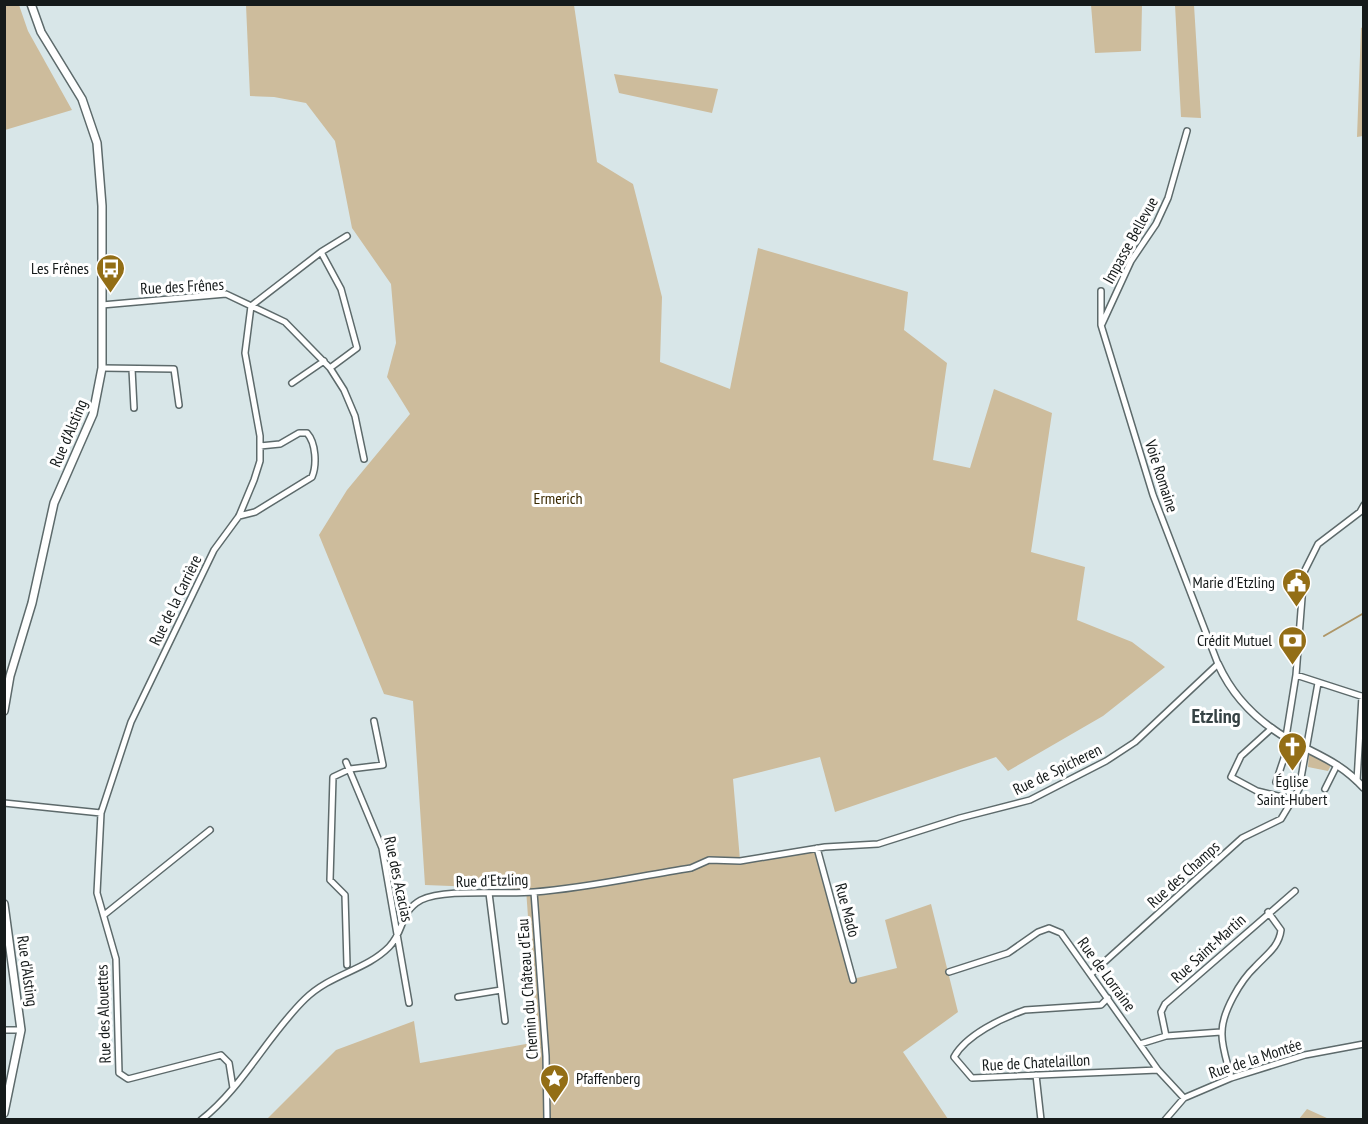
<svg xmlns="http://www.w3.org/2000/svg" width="1368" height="1124" viewBox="0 0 1368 1124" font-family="'PT Sans Narrow',sans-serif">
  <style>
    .green { fill: #cdbc9c }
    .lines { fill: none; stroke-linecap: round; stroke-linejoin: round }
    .stream { stroke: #ae9667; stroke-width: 2 }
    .minor-casing { stroke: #5d6a6b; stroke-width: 8 }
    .tertiary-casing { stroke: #5d6a6b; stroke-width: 9 }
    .secondary-casing { stroke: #5d6a6b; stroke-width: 10 }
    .minor { stroke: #fff; stroke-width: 5 }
    .tertiary { stroke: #fff; stroke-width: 6 }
    .secondary { stroke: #fff; stroke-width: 7 }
    .labels { text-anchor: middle; stroke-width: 6; stroke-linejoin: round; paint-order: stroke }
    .street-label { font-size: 16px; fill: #151a1a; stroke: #fff }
    .poi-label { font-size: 16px; fill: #151a1a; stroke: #fff; text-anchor: end }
    .park-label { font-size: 16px; fill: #3a2900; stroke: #fff }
    .quarter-label { font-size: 20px; font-weight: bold; fill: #364244; stroke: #fff }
  </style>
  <rect width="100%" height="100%" fill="#d8e6e8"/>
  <!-- green -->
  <path class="green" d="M5,4L19,5L28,31L72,110L5,130Z
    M246,5H574L597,162L633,184L662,297L660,362L730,389L758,248L908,292L904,330L947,363L933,460L970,468L994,389L1052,413L1031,552L1085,567L1077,620L1132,642L1165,667L1103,716L1008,771L996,757L835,812L820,757L733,779L740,860L817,848L853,979L897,968L885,920L931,904L958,1012L903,1052L948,1119H267L336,1050L414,1021L420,1063L537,1042L526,889L425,885L413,701L384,694L319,535L347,490L410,414L387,377L396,343L391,284L352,228L335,141L306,103L274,97L250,96Z
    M1091,5H1142L1141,51L1095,53Z
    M1175,5H1194L1201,118L1181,117Z
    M1363,27V136L1357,137L1361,28Z
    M614,74L718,89L712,113L619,93Z
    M1309,754L1331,765L1328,771L1308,767Z
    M1307,1109L1329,1119H1299Z"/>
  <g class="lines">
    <!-- stream -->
    <path class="stream" d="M1324,636L1364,613"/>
    <defs>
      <path id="minor" d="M321,252L341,289L357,348L330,368
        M102,305L226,294L285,322L330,368L344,390L355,416L364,459
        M251,306L321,252L347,236
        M1102,324L1131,261L1156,224L1168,198L1187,131
        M102,368L174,369L179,405
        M132,369L134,408
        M292,383L324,361
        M239,516L255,512L312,477C317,465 316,443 307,433H299L280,444L260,446
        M1296,675L1364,697
        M1272,728L1241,756L1231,777L1257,791L1291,799
        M1286,737L1296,675L1304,572L1318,544L1360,512L1364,505
        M346,762L382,848L409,1003
        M1357,781L1362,696
        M1276,782L1290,740
        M1325,789L1337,765
        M4,803L101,813L131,722L214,550L239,516L254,480L260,461V436L245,353L251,306
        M101,813L97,893L116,959L119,1073L128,1079L221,1055L229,1063L233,1088
        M817,848L853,980
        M534,892L546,1056L547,1120
        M489,893L505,1021
        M104,915L210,830
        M347,965L345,895L330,880L333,777L350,769L383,765L374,721
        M949,972L1008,953L1038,932L1049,928L1061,933L1158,1070L1184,1098
        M1091,974L1242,838L1281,819L1299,789L1318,683
        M458,997L501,990
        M1108,998L1101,1005L1025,1010C1002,1018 966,1035 954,1057L972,1078L1158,1070
        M4,1030H21
        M1166,1036L1161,1012L1165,1004L1295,891
        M1140,1044L1166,1036L1221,1032
        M1036,1075L1041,1120
        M1231,1078C1228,1064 1221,1046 1222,1032C1222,1012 1241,980 1255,967C1266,955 1279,947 1281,930L1268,912
        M201,1120C243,1087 267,1036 305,999C332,973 365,971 389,947C405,931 399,912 421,900C446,888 505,895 534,892C587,888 639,876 691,868L709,860L740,861L825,847L878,844L960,818L1030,800L1106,761L1135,742L1218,664L1153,495L1101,325V291
        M1165,1120L1184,1098L1231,1078L1305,1055L1364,1044"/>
      <path id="tertiary" d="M1218,664C1233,697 1258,722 1290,740C1319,756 1340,762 1364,788"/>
      <path id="secondary" d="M4,711L10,676L32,603L54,503L93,414L102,368V206L97,143L82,99L41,32L31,4
        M4,904L21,1030L4,1113"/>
    </defs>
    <!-- minor casing -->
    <use href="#minor" class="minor-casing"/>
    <!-- tertiary casing -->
    <use href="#tertiary" class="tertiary-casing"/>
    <!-- secondary casing -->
    <use href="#secondary" class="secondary-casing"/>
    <!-- minor -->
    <use href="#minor" class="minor"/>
    <!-- tertiary -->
    <use href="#tertiary" class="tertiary"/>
    <!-- secondary -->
    <use href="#secondary" class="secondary"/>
  </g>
  <!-- icons -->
  <defs>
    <symbol id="bus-pin" viewBox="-11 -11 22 30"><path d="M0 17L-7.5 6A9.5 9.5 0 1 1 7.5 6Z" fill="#936e16" stroke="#fff"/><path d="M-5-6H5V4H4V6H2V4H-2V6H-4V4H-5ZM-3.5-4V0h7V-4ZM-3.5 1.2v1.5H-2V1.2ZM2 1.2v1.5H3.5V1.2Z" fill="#fff"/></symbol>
    <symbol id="civic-pin" viewBox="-11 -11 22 30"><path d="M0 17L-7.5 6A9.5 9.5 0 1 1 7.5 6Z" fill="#936e16" stroke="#fff"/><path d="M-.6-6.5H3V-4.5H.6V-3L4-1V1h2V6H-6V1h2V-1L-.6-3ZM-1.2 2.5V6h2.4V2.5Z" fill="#fff"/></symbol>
    <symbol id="bank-pin" viewBox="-11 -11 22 30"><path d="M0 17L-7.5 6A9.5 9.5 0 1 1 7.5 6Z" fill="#936e16" stroke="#fff"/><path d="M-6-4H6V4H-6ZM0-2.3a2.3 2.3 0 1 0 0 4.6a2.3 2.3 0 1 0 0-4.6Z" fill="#fff"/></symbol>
    <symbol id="church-pin" viewBox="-11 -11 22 30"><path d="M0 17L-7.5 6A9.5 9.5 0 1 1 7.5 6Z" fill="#936e16" stroke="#fff"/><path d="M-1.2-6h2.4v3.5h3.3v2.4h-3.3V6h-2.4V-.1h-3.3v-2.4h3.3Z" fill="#fff"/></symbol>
    <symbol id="sight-pin" viewBox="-11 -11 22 30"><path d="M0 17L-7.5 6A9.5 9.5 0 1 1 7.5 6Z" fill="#936e16" stroke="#fff"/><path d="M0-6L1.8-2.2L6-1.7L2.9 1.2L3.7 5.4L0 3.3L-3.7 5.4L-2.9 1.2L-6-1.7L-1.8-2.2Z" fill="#fff"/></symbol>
  </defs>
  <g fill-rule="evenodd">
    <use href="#bus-pin" x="94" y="252" width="33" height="45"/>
    <use href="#civic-pin" x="1280" y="566" width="33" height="45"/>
    <use href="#bank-pin" x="1276" y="624" width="33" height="45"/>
    <use href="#church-pin" x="1276" y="730" width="33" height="45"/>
    <use href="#sight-pin" x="538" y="1062" width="33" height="45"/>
  </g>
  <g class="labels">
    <!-- street labels -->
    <g class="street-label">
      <text transform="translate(1130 240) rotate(-61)" y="6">Impasse Bellevue</text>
      <text transform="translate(182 286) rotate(-3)" y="6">Rue des Frênes</text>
      <text transform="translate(68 433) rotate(-67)" y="6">Rue d'Alsting</text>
      <text transform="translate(1162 476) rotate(72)" y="6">Voie Romaine</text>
      <text transform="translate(175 600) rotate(-64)" y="6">Rue de la Carrière</text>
      <text transform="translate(1057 769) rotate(-26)" y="6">Rue de Spicheren</text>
      <text transform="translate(1183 874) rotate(-42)" y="6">Rue des Champs</text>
      <text transform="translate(399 879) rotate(78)" y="6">Rue des Acacias</text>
      <text transform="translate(492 880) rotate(-2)" y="6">Rue d'Etzling</text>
      <text transform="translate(848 910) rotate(75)" y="6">Rue Mado</text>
      <text transform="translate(1208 948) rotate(-42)" y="6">Rue Saint-Martin</text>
      <text transform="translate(28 971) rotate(82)" y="6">Rue d'Alsting</text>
      <text transform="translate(1107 974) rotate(54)" y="6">Rue de Lorraine</text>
      <text transform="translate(527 989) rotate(-94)" y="6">Chemin du Château d'Eau</text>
      <text transform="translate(103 1014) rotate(-92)" y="6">Rue des Alouettes</text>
      <text transform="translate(1255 1058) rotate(-18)" y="6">Rue de la Montée</text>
      <text transform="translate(1036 1062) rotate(-3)" y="6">Rue de Chatelaillon</text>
    </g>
    <!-- poi labels -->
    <g class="poi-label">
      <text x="89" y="274">Les Frênes</text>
      <text x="1275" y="588">Marie d'Etzling</text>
      <text x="1272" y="646">Crédit Mutuel</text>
      <text x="1292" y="787" text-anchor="middle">Église<tspan x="1292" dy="18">Saint-Hubert</tspan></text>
      <text x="576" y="1084" text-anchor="start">Pfaffenberg</text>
    </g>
    <!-- park labels -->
    <g class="park-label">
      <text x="558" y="504">Ermerich</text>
    </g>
    <!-- quarter labels -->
    <g class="quarter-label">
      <text x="1216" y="723">Etzling</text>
    </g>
  </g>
  <!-- border -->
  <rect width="1368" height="1124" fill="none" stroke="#151a1a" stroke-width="12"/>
</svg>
